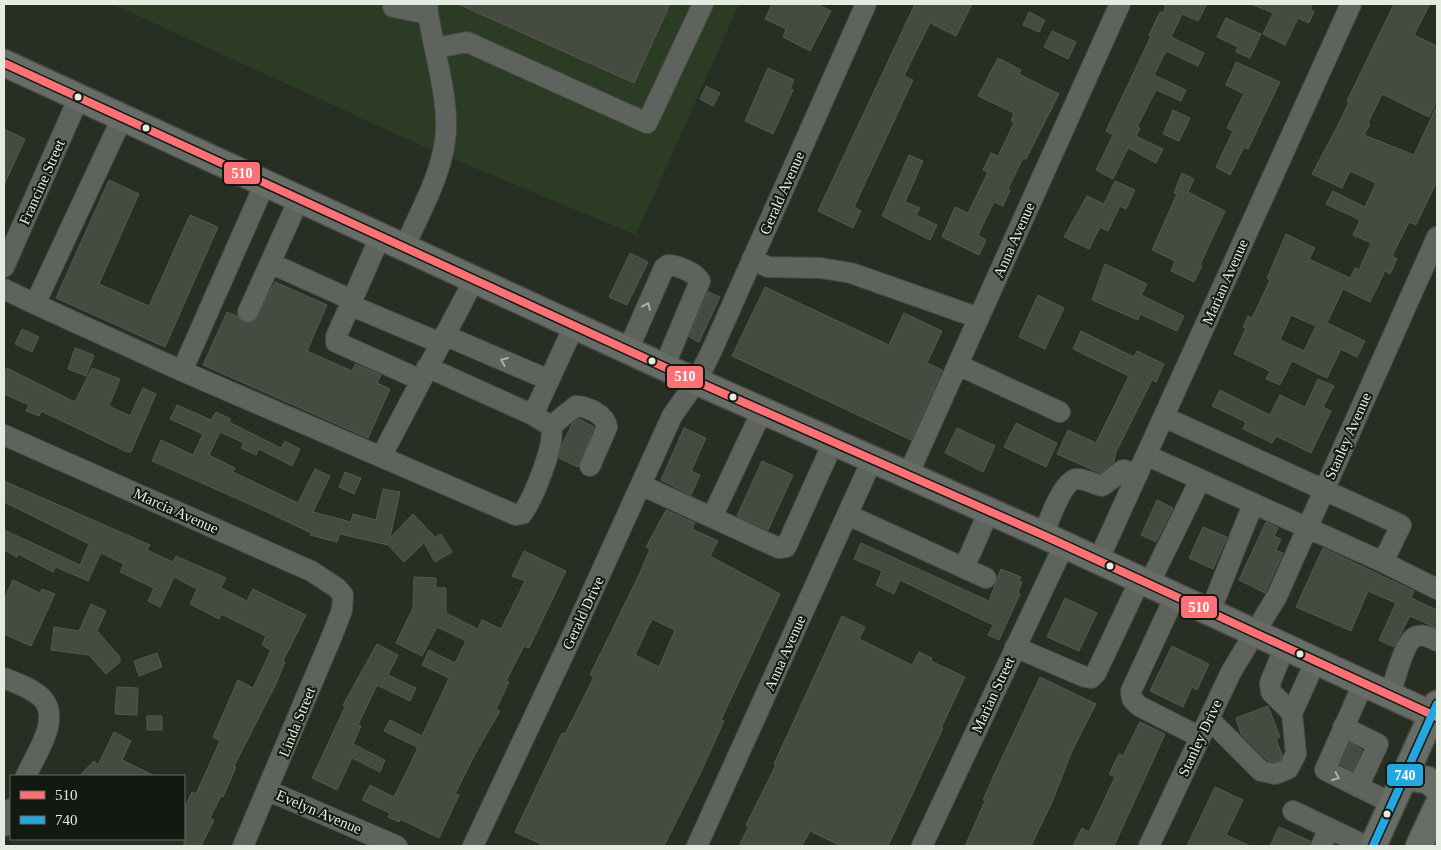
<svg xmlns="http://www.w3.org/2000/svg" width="1441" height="850" viewBox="0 0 1441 850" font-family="'Times New Roman',serif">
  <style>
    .built { fill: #2c3b24 }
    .building { fill: #464b42; stroke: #52594f; fill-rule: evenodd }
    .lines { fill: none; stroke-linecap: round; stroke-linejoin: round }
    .minor-casing { stroke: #464c43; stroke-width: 22 }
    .major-casing { stroke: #464c43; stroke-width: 29 }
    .minor { stroke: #5f635e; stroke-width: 20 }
    .major { stroke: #686c66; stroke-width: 26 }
    .bus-1-casing { stroke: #131810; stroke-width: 11 }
    .bus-2-casing { stroke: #131810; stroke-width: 11 }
    .bus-1 { stroke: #fb7176; stroke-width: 8 }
    .bus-2 { stroke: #24a6e1; stroke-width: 8 }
    .oneway { stroke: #a8aea6 }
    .bus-dot { fill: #e4ece0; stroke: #131810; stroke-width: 2 }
    .labels { text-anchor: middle; stroke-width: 4; stroke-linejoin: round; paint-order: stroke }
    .street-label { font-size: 15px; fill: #e4ece0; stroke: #131810 }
    .line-badge { stroke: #131810; stroke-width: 2 }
    .badge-label { font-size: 14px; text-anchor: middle; font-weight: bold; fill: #fff }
  </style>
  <rect width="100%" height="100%" fill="#272f24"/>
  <!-- built -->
  <path class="built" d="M112,4H739L636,235L420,145Z"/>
  <!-- building -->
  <path class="building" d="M458,4H670L634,83Z
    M772,4H817L831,11L810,51L783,37L786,29L765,19Z
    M915,4H972L956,36L930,23L904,76L913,80L854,207L861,211L853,228L818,211Z
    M1162,4H1207L1198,21L1182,14L1171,37L1204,53L1198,66L1166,51L1154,75L1186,90L1181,101L1156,90L1137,127L1140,128L1136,136L1163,149L1156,163L1128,148L1113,179L1096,170L1113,135L1106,131L1151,36L1149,35L1160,12L1163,13L1166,6Z
    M1251,4H1312L1310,9L1314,11L1309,23L1298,18L1285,45L1263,34L1273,13Z
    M1394,4H1430L1414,35L1437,46V100L1429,117L1382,94L1368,123L1370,124L1364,135L1414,155L1437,105V181L1416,225L1409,222L1392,256L1397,259L1390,274L1385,271L1370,302L1343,289L1327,323L1365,341L1357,357L1341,349L1327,378L1292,361L1280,385L1266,379L1270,371L1234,354L1246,328L1243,327L1248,316L1251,318L1254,314L1270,280L1267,278L1286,234L1315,248L1309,259L1350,278L1355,268L1359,270L1371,243L1353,235L1360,220L1326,204L1333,191L1365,207L1376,183L1350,171L1342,188L1312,174L1337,127L1349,102L1347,101ZM1291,315L1316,326L1304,351L1280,340Z
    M1029,12L1045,20L1039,32L1023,25Z
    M1226,18L1261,34L1250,58L1236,52L1238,47L1217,37Z
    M1052,31L1076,42L1068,59L1044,47Z
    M998,58L1021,70L1019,74L1059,94L1026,159L1023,158L1008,189L1010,190L1003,206L994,202L978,235L986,240L979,255L942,237L955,207L968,213L988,172L983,170L991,153L998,156L1014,123L1011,121L1014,113L978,96Z
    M1236,62L1280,82L1248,149L1244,147L1230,175L1216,167L1233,131L1227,128L1244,94L1226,85Z
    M768,68L794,80L790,89L793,90L773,134L745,121Z
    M706,86L720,93L713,106L700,99Z
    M1173,110L1190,118L1179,141L1163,134Z
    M4,129L25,139L4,185Z
    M909,155L923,161L905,202L920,208L916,215L937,225L930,240L882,216Z
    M1182,173L1194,179L1188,192L1225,211L1200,265L1202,266L1194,282L1171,271L1175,261L1152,250L1177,194L1174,193Z
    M109,180L139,194L99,284L149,306L190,215L218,227L165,347L56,298Z
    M1115,181L1135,190L1126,209L1120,206L1108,231L1100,227L1089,249L1064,237L1087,196L1104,204Z
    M630,253L648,262L627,305L609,297Z
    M1105,264L1147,284L1141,295L1184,316L1177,331L1140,314L1138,320L1092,300Z
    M275,282L327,305L307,351L352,371L355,364L381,375L377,383L390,389L368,438L203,365L227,312L237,316L244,323L254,322Z
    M765,287L889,345L904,313L942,331L927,363L942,370L911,440L732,356Z
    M708,292L720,297L699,342L689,337Z
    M1038,295L1064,308L1045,349L1019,337Z
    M22,329L39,337L32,352L15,344Z
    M1081,331L1134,357L1137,351L1164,364L1156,382L1152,380L1116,452L1114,462L1100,473L1057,454L1068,430L1096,443L1129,376L1073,349Z
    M75,348L94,355L86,376L68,369Z
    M7,368L75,402L92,368L120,379L109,406L130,416L143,388L156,394L131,452H127L41,411L39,416L26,411L29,405L4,394V374Z
    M1318,379L1334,386L1323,407L1331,411L1311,453L1276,436L1272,443L1243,429L1246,422L1212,406L1220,390L1270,415L1280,395L1305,407Z
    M177,405L211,420L216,412L231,419L229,422L281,448L285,441L300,449L292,466L259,449L256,455L241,448L244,443L220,432L209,455L235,468L233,472L298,503L315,469L330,476L313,512L351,522L353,514L376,520L383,489L400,492L390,538L413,514L435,537L441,534L452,552L435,562L424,543L404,562L388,545L340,534L337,542L310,535L311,533L267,512L152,461L161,440L193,455L203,434L170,419Z
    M579,419L594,427L578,467L559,458L562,445L572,424Z
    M1016,423L1057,443L1046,467L1004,447Z
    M684,428L706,438L691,471L700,475L691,495L661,480Z
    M957,428L995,446L983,472L945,453Z
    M762,461L793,475L768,530L737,516Z
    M345,472L361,478L354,494L339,487Z
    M4,481L150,545L147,550L173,562L176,556L226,578L221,588L247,601L253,589L306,615L283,661L285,662L275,686L234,766L236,767L223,797L221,796L210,818L214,820L201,846H184V809L192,792L196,794L220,741L213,737L238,680L253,688L271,650L262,645L266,636L221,614L219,619L190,604L197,589L174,577L160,607L148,601L154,588L120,572L124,564L101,553L88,581L56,567L53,572L18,554L17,557L4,550V530L80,565L89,544L4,502Z
    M1157,500L1173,508L1156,542L1141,535Z
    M666,510L695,523L692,529L718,541L710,556L780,594L721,720L724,721L701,772L664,846H545L515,832L562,733L565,734L594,677L590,675L639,575L650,549L646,547ZM652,619L675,630L659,667L635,655Z
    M1266,522L1278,528L1274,536L1281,539L1276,550L1283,553L1265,593L1239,580Z
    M1203,527L1227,537L1213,569L1189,558Z
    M861,543L989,601L1001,569L1021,577L1019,581L1022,582L1018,593L1020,594L999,640L988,635L993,625L900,580L894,594L876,585L882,571L854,559Z
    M1323,548L1414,591L1411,598L1437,610V628L1410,616L1394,647L1379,640L1396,603L1368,591L1351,631L1296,607Z
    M524,551L566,571L529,648L524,646L506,681L509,682L496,709L500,711L475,754L455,794L459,795L439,838L400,819L399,822L388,817L390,813L362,800L370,785L394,797L417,750V747L384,731L390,720L422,736L443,691L449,678L422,665L429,650L455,663L466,641L437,627L422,656L396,643L413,608L414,577L436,578V588H446V613L478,629L482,620L501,629L525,581L512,576Z
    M13,580L40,593L42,589L55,594L31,646L4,634V599Z
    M1065,598L1097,613L1079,651L1047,637Z
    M91,604L106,611L97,631L120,657V662L106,674L89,655L51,650L54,627L79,631Z
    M842,616L865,627L859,639L912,665L919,652L932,658L931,661L965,677L941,728H943L888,846H841L810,831L802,846H739L749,826L746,825L776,765L774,764Z
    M377,644L398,655L388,675L416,688L410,701L377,685L358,725L361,726L353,744L385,760L380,772L352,758L337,790L312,778L345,707L343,705Z
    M1172,646L1209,664L1197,690L1192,687L1183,707L1150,691Z
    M157,653L162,667L139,676L134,661Z
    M1040,677L1096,704L1072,751L1052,802L1031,846H965L985,801L983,800L994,775Z
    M117,687L138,688L137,715L115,714Z
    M1268,706L1280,737L1276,739L1282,755L1280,760L1274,762L1267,760L1241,734L1236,718Z
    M147,716H162V730H147Z
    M1140,722L1165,734L1114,846H1073L1082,828L1089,832L1115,777L1109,774L1119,754L1123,756Z
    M114,732L131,741L122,760L155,776H79L94,761L98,765Z
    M1350,743L1362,750L1353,771L1340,764Z
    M1215,787L1243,800L1226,835L1250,846H1187Z
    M1279,827L1310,841L1309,846H1270Z"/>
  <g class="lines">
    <defs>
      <path id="minor" d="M393,7L428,14
        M436,48L467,42L647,123L703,4
        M123,116L35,304L182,371L265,183
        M380,237L336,337V342L421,380
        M404,248C419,214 440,178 445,141C451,98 431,46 427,4
        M752,259L768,267L821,268L851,273L979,318
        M270,263L352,300
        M4,267L79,97
        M4,289L35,304
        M350,305L440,343
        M248,312L299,199
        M444,335L549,380
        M628,350L664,268L668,265C677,265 696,273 700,281L664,367
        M958,365L1060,412
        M182,371L516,515L522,514C533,499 556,444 551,426L533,415L427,367
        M533,415L574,326
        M1164,417L1401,525L1383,562
        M551,426L576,406C588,407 605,414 607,427L590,466
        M4,435L311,571L337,588L343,595L342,610L332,636L243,846
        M1146,455L1383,562L1437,589
        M381,457L474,280
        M908,475L1120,4
        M641,485L779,548L786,547L833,443
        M848,515L986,578
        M712,517L762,411
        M1043,535C1048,523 1062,482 1076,479C1083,478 1094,484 1102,486L1123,470L1138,474
        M1098,561L1351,4
        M964,568L989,511
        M1149,584L1200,480
        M1175,596L1131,691L1132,699L1139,706L1200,737
        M1210,612L1253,504
        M1015,647L1085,677L1091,678L1096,673L1140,580
        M4,678C16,683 32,688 42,698C62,719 35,755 26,776
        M1364,682L1325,770L1393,804
        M1390,695C1394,683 1404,642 1415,637C1422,633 1431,638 1437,641
        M1292,713L1316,660
        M1209,719L1261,771L1275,774L1288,769L1296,754L1292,713L1271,692L1270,683L1285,646
        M1343,727L1378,744L1358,787
        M269,791L397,846
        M1293,811L1366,846
        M4,826L11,809
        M473,846L567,647L672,416L696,382L712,350L866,4
        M697,846L872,460
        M922,846L1064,545
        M1149,846L1231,672L1277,596L1437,237
        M1321,846L1329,829"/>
      <path id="major" d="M4,63L664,367L1043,535L1437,717
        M1405,777L1428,780L1437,788
        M1373,846L1437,704
        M1419,846L1437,807"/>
    </defs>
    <!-- minor casing -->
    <use href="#minor" class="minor-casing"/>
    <!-- major casing -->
    <use href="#major" class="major-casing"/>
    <!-- minor -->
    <use href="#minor" class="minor"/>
    <!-- major -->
    <use href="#major" class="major"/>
    <defs>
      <path id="bus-1" d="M4,63L664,367L1043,535L1437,717"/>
      <path id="bus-2" d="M1373,846L1437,704"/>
    </defs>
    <!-- bus-1 casing -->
    <use href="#bus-1" class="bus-1-casing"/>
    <!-- bus-2 casing -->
    <use href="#bus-2" class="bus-2-casing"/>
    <!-- bus-1 -->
    <use href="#bus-1" class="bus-1"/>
    <!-- bus-2 -->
    <use href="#bus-2" class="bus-2"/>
  </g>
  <!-- one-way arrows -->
  <defs><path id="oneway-chevron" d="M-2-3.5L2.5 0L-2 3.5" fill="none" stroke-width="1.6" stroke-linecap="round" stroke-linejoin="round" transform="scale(1.25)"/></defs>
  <g class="oneway">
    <use href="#oneway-chevron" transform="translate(647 306) rotate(-66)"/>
    <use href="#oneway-chevron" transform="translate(504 361) rotate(-157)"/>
    <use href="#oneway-chevron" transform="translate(1336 777) rotate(25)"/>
  </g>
  <!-- markers -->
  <g class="bus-dot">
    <circle cx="78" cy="97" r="4.5"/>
    <circle cx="146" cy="128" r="4.5"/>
    <circle cx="652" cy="361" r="4.5"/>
    <circle cx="733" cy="397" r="4.5"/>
    <circle cx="1110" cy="566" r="4.5"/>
    <circle cx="1300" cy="654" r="4.5"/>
    <circle cx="1387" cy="814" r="4.5"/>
  </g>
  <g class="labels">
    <!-- street labels -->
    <g class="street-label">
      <text transform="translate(42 182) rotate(-66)" y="5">Francine Street</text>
      <text transform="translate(782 193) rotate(-66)" y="5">Gerald Avenue</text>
      <text transform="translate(1014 240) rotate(-66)" y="5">Anna Avenue</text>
      <text transform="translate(1225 282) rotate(-66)" y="5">Marian Avenue</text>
      <text transform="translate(1348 436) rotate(-66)" y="5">Stanley Avenue</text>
      <text transform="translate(176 511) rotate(24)" y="5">Marcia Avenue</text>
      <text transform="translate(583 613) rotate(-65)" y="5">Gerald Drive</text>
      <text transform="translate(785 653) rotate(-66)" y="5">Anna Avenue</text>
      <text transform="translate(993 695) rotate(-65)" y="5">Marian Street</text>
      <text transform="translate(297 722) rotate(-68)" y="5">Linda Street</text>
      <text transform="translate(1200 738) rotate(-65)" y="5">Stanley Drive</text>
      <text transform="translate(319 812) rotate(23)" y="5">Evelyn Avenue</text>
    </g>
  </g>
  <g class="line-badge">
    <rect x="223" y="161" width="38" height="24" rx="5" fill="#fb7176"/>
    <rect x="666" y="365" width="38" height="24" rx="5" fill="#fb7176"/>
    <rect x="1180" y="595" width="38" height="24" rx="5" fill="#fb7176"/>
    <rect x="1386" y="763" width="38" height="24" rx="5" fill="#24a6e1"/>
  </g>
  <g class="badge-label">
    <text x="242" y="178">510</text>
    <text x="685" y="381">510</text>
    <text x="1199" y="612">510</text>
    <text x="1405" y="780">740</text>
  </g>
  <!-- border -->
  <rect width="1441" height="850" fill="none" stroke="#e4ece0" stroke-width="10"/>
  <!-- legend -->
  <rect x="10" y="775" width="175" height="65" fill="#131810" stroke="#676d63"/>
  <rect x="20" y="791" width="25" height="8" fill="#fb7176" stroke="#676d63"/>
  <text x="55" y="800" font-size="15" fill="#e4ece0">510</text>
  <rect x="20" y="816" width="25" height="8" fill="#24a6e1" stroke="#676d63"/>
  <text x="55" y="825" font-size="15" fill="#e4ece0">740</text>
</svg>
